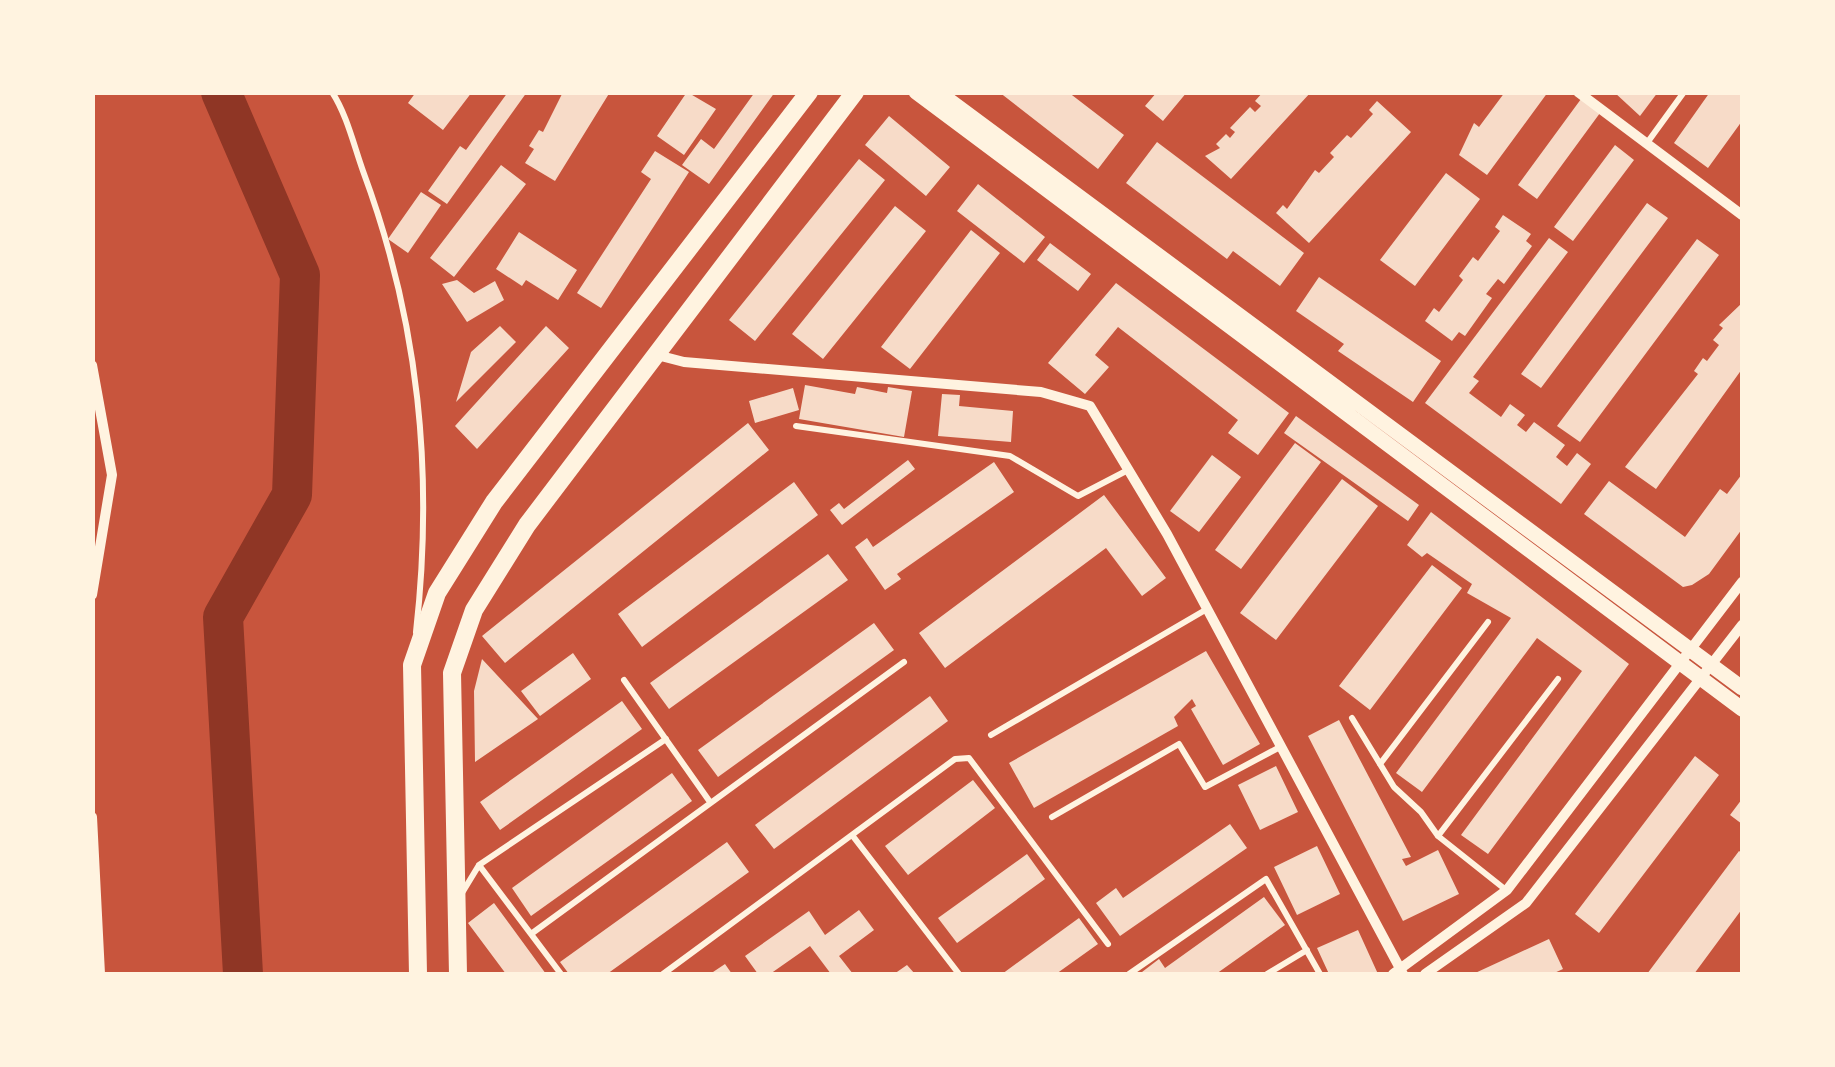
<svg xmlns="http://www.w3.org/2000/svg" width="1835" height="1067" viewBox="0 0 1835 1067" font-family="Barlow,sans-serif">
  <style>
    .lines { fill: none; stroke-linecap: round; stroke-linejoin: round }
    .river { stroke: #8f3625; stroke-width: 40 }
    .building { fill: #f7dbc8 }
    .service { stroke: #fff3e0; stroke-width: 6 }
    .minor { stroke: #fff3e0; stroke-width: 10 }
    .tertiary { stroke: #fff3e0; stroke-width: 15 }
    .secondary { stroke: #fff3e0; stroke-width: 18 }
  </style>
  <rect width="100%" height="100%" fill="#c8553d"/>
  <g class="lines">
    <!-- river -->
    <path class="river" d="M221,92L300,275L292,495L223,617L243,974"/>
  </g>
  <!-- building -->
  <path class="building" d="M416,92H472L443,130L408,103Z
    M508,92H527L447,204L428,191L460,146L466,150Z
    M563,92H610L555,181L525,163L534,149L529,146L539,130L543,132Z
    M687,92L716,109L684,155L657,136Z
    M755,92H775L709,184L682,165L701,139L714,149Z
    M999,92H1068L1124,135L1098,169Z
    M1157,92H1187L1163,121L1145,106Z
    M1263,92H1311L1231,179L1205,156L1220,148L1216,144L1226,134L1230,138L1235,132L1230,128L1250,107L1255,112L1261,106L1255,101Z
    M1505,92H1548L1487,175L1459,155L1474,123L1479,127Z
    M1614,92H1658L1640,116Z
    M1710,92H1742V121L1708,168L1674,143Z
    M1581,99L1600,113L1537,199L1518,185Z
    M1377,101L1411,132L1309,243L1276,213L1283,205L1287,209L1315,170L1319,173L1334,157L1330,153L1347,135L1351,138L1373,114L1369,110Z
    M889,116L950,167L926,196L865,145Z
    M1157,142L1304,253L1280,286L1233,251L1227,259L1126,183Z
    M1615,145L1634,160L1573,241L1554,227Z
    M655,151L689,172L601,308L577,293L651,179L641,172Z
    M859,159L885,180L755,341L729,320Z
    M501,165L526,184L454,277L430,258Z
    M1446,173L1480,199L1415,286L1380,260Z
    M978,184L1045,237L1024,263L957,211Z
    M421,192L441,205L408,253L388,239Z
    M1647,203L1668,218L1541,388L1521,374Z
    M895,206L926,231L823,359L792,334Z
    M1503,215L1531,234L1526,241L1532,246L1504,284L1498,279L1486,294L1492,298L1465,336L1459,332L1452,341L1425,321L1434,308L1439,312L1463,280L1459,276L1473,257L1478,261L1500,231L1495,227Z
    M971,230L1000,253L910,369L881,347Z
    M519,232L577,270L558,300L526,280L522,286L496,269Z
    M1549,238L1568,252L1473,377L1479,381L1469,393L1501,417L1510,404L1525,415L1517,425L1526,432L1534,422L1565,445L1556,457L1567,466L1577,453L1591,464L1561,504L1425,403Z
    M1697,239L1719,255L1580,442L1557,426Z
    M1050,243L1091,274L1078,291L1037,260Z
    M1319,277L1441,361L1413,402L1338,351L1344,344L1296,311Z
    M457,280L474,293L495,281L504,300L467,322L442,284Z
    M1116,283L1289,413L1258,455L1228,433L1238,420L1118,327L1095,355L1109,367L1085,394L1048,363Z
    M1742,303V369L1656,489L1625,467L1698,374L1694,371L1703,358L1707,361L1719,345L1713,340L1723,328L1719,325Z
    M500,326L516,342L456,402L471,352Z
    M546,326L569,348L477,449L455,426Z
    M805,385L855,394L857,387L887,393L888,387L912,391L904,437L799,419Z
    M793,388L799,410L755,423L749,401Z
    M942,394L960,395L959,406L1013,411L1011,442L938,436Z
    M1296,416L1419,505L1408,521L1284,433Z
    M748,423L769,450L505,663L482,636Z
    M1295,443L1321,462L1241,569L1215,550Z
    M1212,455L1241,477L1199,532L1170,511Z
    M908,460L915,469L842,525L830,510L839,503L844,509Z
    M994,462L1014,492L897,574L901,579L885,590L855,547L867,538L873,547Z
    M1742,474V529L1709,574L1692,585L1683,587L1584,514L1609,481L1685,537L1720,489L1727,494Z
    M1342,479L1378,506L1276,640L1240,613Z
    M794,482L818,515L642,647L618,614Z
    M1104,495L1166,578L1142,596L1106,548L945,668L919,633Z
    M1431,512L1629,664L1488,854L1461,835L1582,671L1537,638L1422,792L1396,773L1511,618L1467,593L1472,584L1427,553L1422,557L1407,545Z
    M828,554L848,580L669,709L650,683Z
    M1432,565L1462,588L1370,710L1339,686Z
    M874,623L894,650L718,777L698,750Z
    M1206,651L1260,744L1223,765L1191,709L1196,706L1192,699L1174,717L1178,726L1034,808L1009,763Z
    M573,653L591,679L540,716L521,691Z
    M482,659L538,719L475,762L474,691Z
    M930,696L948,721L774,849L755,825Z
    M622,701L642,729L500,830L480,802Z
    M1339,720L1411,857L1402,859L1406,866L1438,850L1459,894L1403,921L1308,736Z
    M1695,756L1719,775L1599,933L1575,914Z
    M1276,766L1298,812L1260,830L1238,785Z
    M672,773L692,801L531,916L512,888Z
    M973,780L995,808L908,875L885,846Z
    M1742,799V824L1730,815Z
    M1230,824L1247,848L1120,936L1096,903L1116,888L1123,898Z
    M727,842L749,872L607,974H569L560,962Z
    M1317,846L1340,894L1297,915L1274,867Z
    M1739,851L1742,853V909L1694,974H1647Z
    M1027,854L1045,879L957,943L938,918Z
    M1264,897L1285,925L1216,974L1142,972L1159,959L1165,968Z
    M494,903L546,974H506L468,923Z
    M859,910L874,930L839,956L853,974H831L810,946L770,974H758L745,956L809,911L825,935Z
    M1079,918L1098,944L1056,974H1002Z
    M1358,930L1378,974H1329L1317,948Z
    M1549,939L1563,969L1552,974H1473Z
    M725,964L732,974H710Z
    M907,965L915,974H894Z"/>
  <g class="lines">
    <!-- service -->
    <path class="service" d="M332,92C347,115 354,146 363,171C419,322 434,473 416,632
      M1647,143L1684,92
      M796,426L1010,456L1078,496L1128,470
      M624,680L710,802
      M1352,718L1394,787L1421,812L1438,836L1506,890
      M991,735L1207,609
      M1380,764L1488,622
      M1052,817L1179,744L1205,787L1280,747
      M852,835L959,974
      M1438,836L1558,679
      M479,865L561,974
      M462,893L479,865L666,739
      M531,934L904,662
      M663,974L955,759L969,758L1108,944
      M1129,974L1266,879L1320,974
      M1267,974L1307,950"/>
    <!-- minor -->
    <path class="minor" d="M1578,92L1742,215
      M657,355L684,362L1041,392L1090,406L1167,534L1403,974
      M92,365L112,475L92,595
      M92,817L100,974
      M1393,974L1507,890L1742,582
      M1425,974L1526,903L1742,625"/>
    <!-- tertiary -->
    <path class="tertiary" d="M916,92L1742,709
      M938,92L1742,688"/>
    <!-- secondary -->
    <path class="secondary" d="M418,974L412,665L437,593L494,502L809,92
      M458,974L452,673L474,610L527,525L855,92"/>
  </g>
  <!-- border -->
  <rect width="1835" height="1067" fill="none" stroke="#fff3e0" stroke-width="190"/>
</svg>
